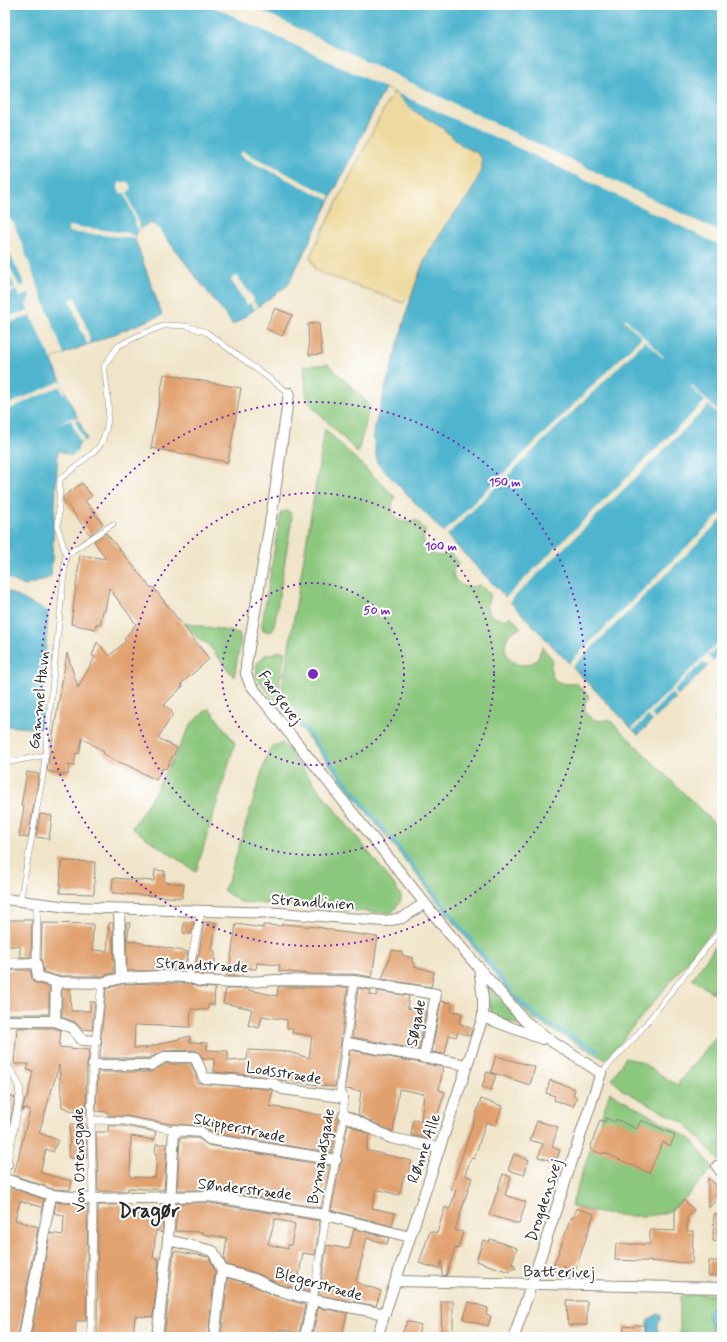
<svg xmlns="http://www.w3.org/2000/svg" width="727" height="1342" viewBox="0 0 727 1342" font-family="Mynerve,sans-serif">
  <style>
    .green { fill: #8bc77d; stroke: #5b7954 }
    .sand { fill: #eeda9e; stroke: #8c8264 }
    .water { fill: #4fb5ce; stroke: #3d707c }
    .pier { fill: #f0e5c9 }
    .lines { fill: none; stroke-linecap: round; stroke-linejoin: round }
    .stream { stroke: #4fb5ce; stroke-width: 3.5 }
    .building { fill: #e1a16e; fill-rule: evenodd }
    .service-casing { stroke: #8e887a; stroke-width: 6 }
    .pedestrian-casing { stroke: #8e887a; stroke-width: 8 }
    .minor-casing { stroke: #8e887a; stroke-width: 12 }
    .service { stroke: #fff; stroke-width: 5 }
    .pedestrian { stroke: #fff; stroke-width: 7 }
    .minor { stroke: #fff; stroke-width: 10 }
    .ring { fill: none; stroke: #7b2cbf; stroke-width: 2; stroke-dasharray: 2 4 }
    .labels { text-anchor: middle; stroke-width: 4; stroke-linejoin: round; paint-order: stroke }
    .street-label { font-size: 16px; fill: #2b2b2b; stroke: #fff }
    .district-label { font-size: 20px; font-weight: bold; fill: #2b2b2b; stroke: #fff }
    .centre { fill: #7b2cbf; stroke: #fff; stroke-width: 2 }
    .ring-label { font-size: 12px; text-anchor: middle; font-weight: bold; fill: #7b2cbf; stroke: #fff; stroke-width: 4; stroke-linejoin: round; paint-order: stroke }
  </style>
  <rect width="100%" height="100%" fill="#fff"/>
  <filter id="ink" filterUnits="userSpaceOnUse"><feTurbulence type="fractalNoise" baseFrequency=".025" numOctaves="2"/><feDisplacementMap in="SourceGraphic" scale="8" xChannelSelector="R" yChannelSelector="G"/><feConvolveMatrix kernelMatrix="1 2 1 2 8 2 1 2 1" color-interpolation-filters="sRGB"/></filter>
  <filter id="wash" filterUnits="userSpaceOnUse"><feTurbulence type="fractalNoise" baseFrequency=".012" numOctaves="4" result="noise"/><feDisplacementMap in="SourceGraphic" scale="16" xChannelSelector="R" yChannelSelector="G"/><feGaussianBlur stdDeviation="0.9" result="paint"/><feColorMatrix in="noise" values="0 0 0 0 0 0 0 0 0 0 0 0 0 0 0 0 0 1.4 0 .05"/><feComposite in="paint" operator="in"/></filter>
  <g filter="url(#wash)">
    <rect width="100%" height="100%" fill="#f0e5c9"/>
    <!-- green -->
    <path class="green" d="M328,364L370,405L358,453L309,403L306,393L304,366Z
      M325,429L395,497L392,504L394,516C401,523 406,524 416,520L426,531L423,536L426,549C434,556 440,559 449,552L460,563L453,570C452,584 469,592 480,584L491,595L486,606C490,617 501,624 511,616L521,628C491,635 508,680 537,660L542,647L553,660L550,667L553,678C560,684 567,685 576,683L589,696L585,703V712C592,720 599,723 609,719L722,831V919L606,1060L532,1018L517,1002L280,702Z
      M287,511L290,512L292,518L274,627L271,632L263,630L262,624L280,517L281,512Z
      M185,623L239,633L241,639L234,677L207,643L199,640Z
      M283,651L285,652L277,699L274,701L257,678L256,665L265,655Z
      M209,708L235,743L196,872L132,828L155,792L192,723Z
      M282,743L393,883L401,896V901L392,912L385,913L240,902L223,890L228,882L268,752L273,746Z
      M722,937V999L692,979Z
      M489,987L524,1026V1027L491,1015Z
      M722,1029V1164L686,1124L621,1089L612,1079L625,1058L639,1061L679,1086V1082Z
      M610,1092L691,1139L713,1168C700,1181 688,1197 674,1208C655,1223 592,1214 571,1206Z
      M698,1294L722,1295V1337H680V1297Z"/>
    <!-- sand -->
    <path class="sand" d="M394,92L411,109L441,127L464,147L476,152L482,159V169L479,179L470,194L446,224L424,260L412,294L403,303L316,271L310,256L388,101Z"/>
    <!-- water -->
    <path class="water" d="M5,5H722V652L638,735L377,463L373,433L412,294L424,261L446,224L470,194L482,169V159L476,152L464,147L441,127L411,109L394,92L385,88L288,285L233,325L157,226L149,223L138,230L135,239L162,315L51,359L87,439L80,442L76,452L71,456L58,450L51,577L25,586L5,577Z
      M5,590L48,612L41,729L5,726Z
      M715,1301H722V1337H715L707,1314Z
      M658,1314L661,1316V1320L658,1323V1334H653L648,1331V1320Z"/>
    <!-- pier -->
    <path class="pier" d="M210,5H250L722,233V246L523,150L394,92Z
      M242,151L331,196L329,200L240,156Z
      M123,182H127L131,185V189L127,193L140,228L138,230L125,193H120L118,188L119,183Z
      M5,213L14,224L64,354L51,359L31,316L5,324V317L29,310L26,306L30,296L29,293L20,297L16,290L5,295V292L15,287L5,268V259L20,287L25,285L5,243Z
      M69,226L130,233V235L136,236L135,238L68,232Z
      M235,276L238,277L254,299L253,301L258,307L255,309L250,303L247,305L231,280Z
      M75,297L88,332L90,343L87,344L83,333H82L70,300Z
      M625,318L664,357L663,358L645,341L446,536L443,533L642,337L624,320Z
      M61,381L66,392L63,393L60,386L5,411V406Z
      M692,386L722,415V418L709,405L509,602L505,598L705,401L691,387Z
      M73,417L74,419L77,417L78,420L75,421L84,440L80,442L71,420L56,425Z
      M722,512V519L572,667L569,663Z
      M722,639V643L708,656L713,662L708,666L703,662L673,691L678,696L676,698L671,693L651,714L655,719L653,721L648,716L634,730L632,728Z"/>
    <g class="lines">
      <!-- stream -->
      <path class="stream" d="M300,723L385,832
        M391,838L517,999L540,1019L598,1051"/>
    </g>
    <g id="blocks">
      <!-- building -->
      <path class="building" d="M275,308L292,315L282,336L266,329Z
        M319,323L322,354L309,355L308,324Z
        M164,374L241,388L228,462L151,448Z
        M82,483L92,496L85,501L103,524L90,535L63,499V497Z
        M106,533L151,588L153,587L209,659L181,684L183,686L164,705L172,711L171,712L173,714L158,738L177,748L166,769L163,768L156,780L127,765L113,760L103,753L104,752L82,738L79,754L76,753L74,766L69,765L68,775L47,771L67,653L78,688L95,657L92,656L97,642L109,656L126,641L124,639L136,624L109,588L105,611H103L100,625L96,624L95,629L71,624L80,555L106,559L94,541Z
        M27,772L39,774L28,838L19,836L24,807L21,806Z
        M40,814L52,816L49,839L36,837Z
        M61,861L95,862L94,894L60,893Z
        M155,870L165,871L164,882L184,884L182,898L112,893L113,878L154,881Z
        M5,920H32L31,957H20V946H6Z
        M184,922H194L191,934L183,933Z
        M204,922L216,923L212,950L215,951V975L194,972L198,954H199Z
        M42,923L93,924L92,950L107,951L109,923H113L114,973L101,976H57L44,972L41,959Z
        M126,923H130L127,940L188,952L184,970L127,971Z
        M236,924L263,928V925L282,926V924L317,927L333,930V931L378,937L372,977L354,974H311L279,971L280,965L257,963L256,969L243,968L242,976H228Z
        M392,950L402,952V955L413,958L412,962L415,963L414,966L434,972L431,987L382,979Z
        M5,970H30L33,982L49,987V1014H5Z
        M160,983H187L199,987L215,988L214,1005L209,1004L207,1010L191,1009L190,1027L135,1025L134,1048H145L190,1036V1042L207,1043V1050L228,1051V1061L247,1060L248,1050L289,1052L309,1058L312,1036L292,1033L293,1029L287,1028V1020L262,1016L259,1028L248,1025L252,1009L223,1003L226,989H246L277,996L278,987H348L335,1087L280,1080L272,1077L214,1072V1059H203L199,1052L195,1050L164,1051L149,1058H99L102,1042L101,1037L106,989L122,984Z
        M358,988L371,990L370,995L376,996L378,991L409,996L407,1008L426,1011L419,1050L352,1037Z
        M62,989H70L71,1011H90V1002H95L92,1030L82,1029L75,1022L62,1017Z
        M441,1001L452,1003L451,1011L462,1013L459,1023L472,1029L470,1036L458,1032L456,1037L449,1035L445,1054L432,1052Z
        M17,1028H54L61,1030L59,1047L90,1050L87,1065L86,1116L62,1107L59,1065L39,1133L58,1140L53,1152L46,1149L40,1173L72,1181L70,1190L52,1189L14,1175L30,1110L24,1108L22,1112L25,1099H27L33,1071L27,1070L29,1064H14Z
        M350,1050L443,1067L439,1090L445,1092L437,1116L434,1115L429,1139L411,1135L413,1120L421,1121L424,1094L399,1089L393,1132L358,1115L361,1091L345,1089Z
        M496,1056L535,1067L530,1085L491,1072Z
        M166,1064H191L196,1075L197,1083L270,1089L273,1091L269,1106L338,1118L332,1153L212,1133L201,1126L171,1124L126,1116H108V1112L96,1111L98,1072H151Z
        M487,1072L496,1075L491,1090L482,1087Z
        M550,1080L575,1089L573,1096L577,1097L573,1107L554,1100L555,1096L546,1093Z
        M5,1096L15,1097L5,1146V1116L8,1102H5Z
        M481,1099L502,1106L496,1125L486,1122L474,1159L471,1158L465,1175L472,1178L455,1230L463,1232L458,1249L455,1248L446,1276L442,1275V1260L439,1269L419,1263L430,1231L437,1233L445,1207L450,1209L456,1190L451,1189Z
        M606,1118L615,1122L616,1119L637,1129L641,1120L675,1135L670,1146L663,1142L649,1173L603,1152L602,1154L590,1149L600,1120L605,1122Z
        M537,1121L558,1127L552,1147L560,1150L556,1162L538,1157L543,1144L530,1140Z
        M70,1124H86L87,1158H69Z
        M348,1124L369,1135L366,1150L412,1161L407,1177L404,1176L399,1195L376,1189L372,1208L395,1213L392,1226L331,1210L340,1165L342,1161L341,1157Z
        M108,1126H124L156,1132L154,1140L131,1136L130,1177L155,1178L157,1155H155L156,1144H167L164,1190L128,1188V1191H98L96,1132H108Z
        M180,1138H198L208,1145L330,1166L321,1208L210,1190H177Z
        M514,1154L529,1160L524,1175L508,1170Z
        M503,1174L511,1177L505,1195L526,1202L519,1224L489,1215Z
        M708,1178L722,1190V1193L708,1209Z
        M11,1188L44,1199L42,1207L20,1201L15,1220L38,1227L18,1336L5,1332V1208Z
        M684,1200L694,1210L687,1218V1231H693L692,1263L615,1260L616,1244H650V1230L675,1231V1210Z
        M56,1202L88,1205L86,1321H76L75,1337H31L50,1233L63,1235L64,1215L54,1213Z
        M178,1203H209L320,1221L315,1255L303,1253L298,1280L311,1283L309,1292L279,1284L256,1273L227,1265L224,1259L227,1238L203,1234V1232L175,1231ZM275,1219L295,1224L291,1245H288V1249L268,1244Z
        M98,1205H120L129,1207L127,1214L143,1215V1219L163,1221L162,1233L156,1230L153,1258L159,1259L153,1317L135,1316L133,1337H97Z
        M576,1208L594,1214L573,1277L564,1274V1265L562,1274L552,1271L571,1217H573Z
        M714,1214H722V1242L713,1241Z
        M354,1229L389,1238L387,1244L367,1238L356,1282L381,1291L376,1306L319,1295L327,1245L349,1249Z
        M490,1239L517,1248L512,1263L516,1268L510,1270V1272L476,1261L483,1240L489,1242Z
        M174,1251L209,1257L215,1271L208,1337H164Z
        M709,1261H722V1276H708Z
        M228,1278L252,1285L275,1296L305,1305L299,1334L281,1329L279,1337H221Z
        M441,1301H453V1337H442Z
        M567,1301H587V1325H568Z
        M469,1302L488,1308L486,1314L491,1316L488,1326L463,1319Z
        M318,1308L347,1313L342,1337H312Z
        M407,1321L421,1325L417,1337H401Z
        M635,1325H645L644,1337H623L624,1326L634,1327Z"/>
    </g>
  </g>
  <g filter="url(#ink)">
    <use href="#blocks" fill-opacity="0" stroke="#8e887a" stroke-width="1"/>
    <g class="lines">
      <defs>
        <path id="service" d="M66,555L58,528L60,479C69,472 95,453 100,445C114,420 107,392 104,366L118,346L142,334L166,325L187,326L206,332L289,393
          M720,683L722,685
          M5,763L46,755
          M20,902L43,775L66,555L113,524
          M601,1073L637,1035L722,928"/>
        <path id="pedestrian" d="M36,963L37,904
          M188,977L201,912
          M91,1120L125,1121L174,1130
          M5,1172L20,1096L19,1086L13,1074L5,1064
          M313,1300L325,1223V1215L344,1118V1102L340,1091L354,981
          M91,1337L93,1199L91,1120L93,1065L102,983"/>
        <path id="minor" d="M289,393L274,499L246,665V674L250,684L447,931L524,1020L554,1043L601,1073L514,1337
          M5,899L68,907L280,913L385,921L402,918L425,903
          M119,909L121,978
          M5,964L36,963L38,977L56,982L102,983L121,978L160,976L188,977L200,981L235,983L276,980L354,981L436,994L424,1058
          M483,1017L542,1039
          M5,1021H55L72,1028L82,1040L96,1041
          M55,1021L56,982
          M347,1043L467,1065
          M93,1065H151L164,1057H195L204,1078L272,1083L283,1089L342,1097
          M5,1067H6
          M344,1115L391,1138L439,1148
          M5,1163L7,1164
          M717,1166L722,1173
          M5,1179L51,1195L93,1199L209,1196L325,1215L410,1237
          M168,1240L213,1251L222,1270
          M222,1270L254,1279L277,1290L313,1300L385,1314
          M396,1281L722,1288
          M24,1337L51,1195
          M157,1337L168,1240L174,1130L201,1132L209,1139L336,1160
          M214,1337L222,1270
          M305,1337L313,1300
          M377,1337L483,1017V999L479,967"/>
      </defs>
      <!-- service casing -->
      <use href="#service" class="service-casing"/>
      <!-- pedestrian casing -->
      <use href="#pedestrian" class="pedestrian-casing"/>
      <!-- minor casing -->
      <use href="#minor" class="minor-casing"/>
      <!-- service -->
      <use href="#service" class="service"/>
      <!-- pedestrian -->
      <use href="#pedestrian" class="pedestrian"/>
      <!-- minor -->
      <use href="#minor" class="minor"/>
    </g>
  </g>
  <!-- distance rings -->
  <g class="ring">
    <circle cx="313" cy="674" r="91"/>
    <circle cx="313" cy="674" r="181"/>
    <circle cx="313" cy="674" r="272"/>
  </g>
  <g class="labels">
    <!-- street labels -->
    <g class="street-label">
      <text transform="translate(281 697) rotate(54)" y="6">Færgevej</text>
      <text transform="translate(38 700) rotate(-84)" y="6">Gammel Havn</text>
      <text transform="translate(313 901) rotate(4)" y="6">Strandlinien</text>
      <text transform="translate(202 964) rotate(3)" y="6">Strandstræde</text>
      <text transform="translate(415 1023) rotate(-79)" y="6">Søgade</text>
      <text transform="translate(284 1072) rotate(9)" y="6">Lodsstræde</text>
      <text transform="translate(240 1127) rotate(12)" y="6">Skipperstræde</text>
      <text transform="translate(423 1148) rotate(-71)" y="6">Rønne Alle</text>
      <text transform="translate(320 1156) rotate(-80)" y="6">Bymandsgade</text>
      <text transform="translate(78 1160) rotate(-91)" y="6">Von Ostensgade</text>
      <text transform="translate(245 1188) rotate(7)" y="6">Sønderstræde</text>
      <text transform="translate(543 1200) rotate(-72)" y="6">Drogdensvej</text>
      <text transform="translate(559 1271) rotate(1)" y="6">Batterivej</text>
      <text transform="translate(319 1283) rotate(15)" y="6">Blegerstræde</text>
    </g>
    <!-- district labels -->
    <g class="district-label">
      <text x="149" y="1217">Dragør</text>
    </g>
  </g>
  <circle cx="313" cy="674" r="6" class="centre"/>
  <g class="ring-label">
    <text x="505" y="486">150 m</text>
    <text x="441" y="550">100 m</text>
    <text x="377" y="614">50 m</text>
  </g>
  <!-- margin -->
  <rect width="727" height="1342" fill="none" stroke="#fff" stroke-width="20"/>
</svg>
